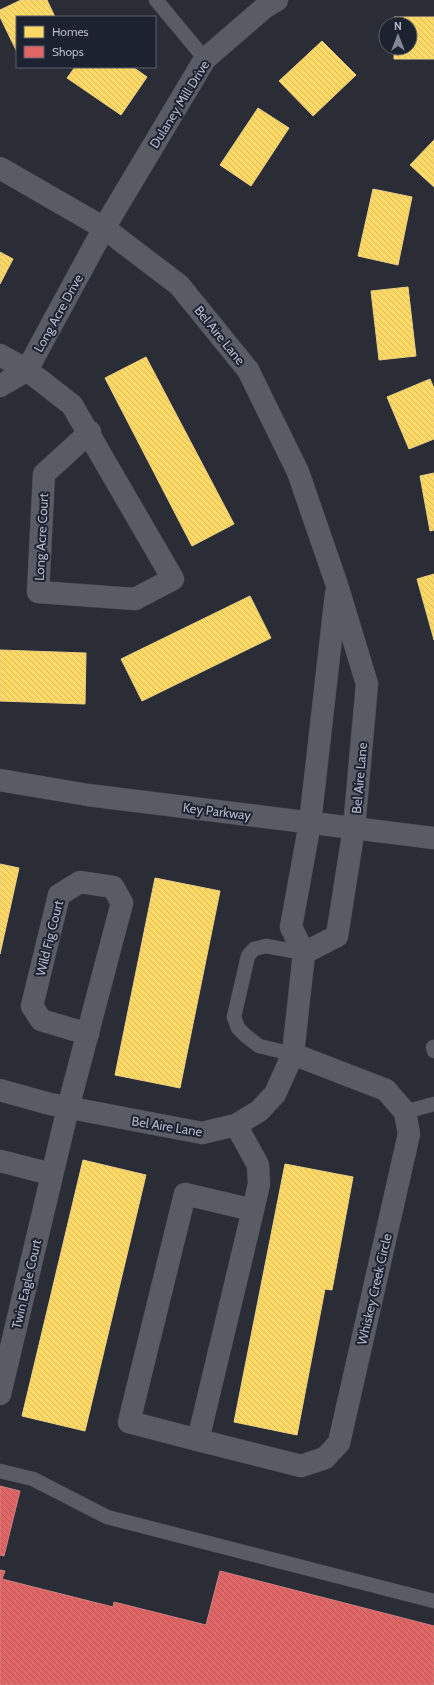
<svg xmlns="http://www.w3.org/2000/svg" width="434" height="1685" viewBox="0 0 434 1685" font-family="Cabin,sans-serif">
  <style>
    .homes { fill: url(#homes-back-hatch); stroke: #e8cf83 }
    .shops { fill: url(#shops-back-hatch); stroke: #d37f83 }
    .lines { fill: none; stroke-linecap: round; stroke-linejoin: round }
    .service-casing { stroke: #464850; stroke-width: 15 }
    .minor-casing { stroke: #464850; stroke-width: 23 }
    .tertiary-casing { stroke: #464850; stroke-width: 23 }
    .service { stroke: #595c65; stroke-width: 14 }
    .minor { stroke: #595c65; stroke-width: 22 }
    .tertiary { stroke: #595c65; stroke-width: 22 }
    .labels { text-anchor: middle; stroke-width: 4; stroke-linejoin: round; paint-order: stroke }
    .street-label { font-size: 13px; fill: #b4b8c8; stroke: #1d2231 }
  </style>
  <defs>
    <pattern id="homes-back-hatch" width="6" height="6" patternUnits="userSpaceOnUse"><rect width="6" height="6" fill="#ffd966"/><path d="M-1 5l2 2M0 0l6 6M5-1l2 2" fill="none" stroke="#d7b95e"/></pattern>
    <pattern id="shops-back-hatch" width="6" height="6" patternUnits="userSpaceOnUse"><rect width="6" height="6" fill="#e06666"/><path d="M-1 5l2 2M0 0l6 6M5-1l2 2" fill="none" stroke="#b65a5c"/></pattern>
  </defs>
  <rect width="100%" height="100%" fill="#2a2d36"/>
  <!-- homes -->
  <path class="homes" d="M21,0H47L55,17H17V52L0,17V10Z
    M394,17H434V59H394V48H410V24H394Z
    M322,41L356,75L313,116L279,81Z
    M75,67H133L147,77L121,115L67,78Z
    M258,108L289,128L251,186L220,165Z
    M434,140V187L410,165Z
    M373,189L412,197L398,265L358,256Z
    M0,252L13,259L0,284Z
    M408,287L416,356L379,360L371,291Z
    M146,357L234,524L192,546L105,378Z
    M430,379L434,388V439L409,449L387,397Z
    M434,473V530L430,531L420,476Z
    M434,574V640L417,579Z
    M250,596L271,638L142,701L121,659Z
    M0,650L86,653L85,704L0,701Z
    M0,864L19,868L0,954Z
    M155,878L220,891L180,1088L115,1075Z
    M83,1160L146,1175L85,1431L22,1416Z
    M285,1164L353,1177L332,1290L325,1289L297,1435L234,1422Z"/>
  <!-- shops -->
  <path class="shops" d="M0,1486L20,1491L4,1556L0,1555Z
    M0,1570L5,1571L2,1579L113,1607L114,1602L206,1625L220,1571L434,1626V1685H0Z"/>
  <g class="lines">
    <defs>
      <path id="service" d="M156,0L205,59
        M433,1047L434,1051
        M293,1054L259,1046L246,1036L238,1028L234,1017L248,956L254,949L266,946L304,953
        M405,1112L434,1104
        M0,1471L33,1479L107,1517L434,1601"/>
      <path id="minor" d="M0,355L27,370L72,405L173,579L135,599L38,592L44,474L90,432
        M0,386L27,370L104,228L205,59L264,8L277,0
        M304,953L337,936L354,828
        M0,1090L50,1104L202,1133L236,1125L259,1111L275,1094L293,1054L304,953L291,927L310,823
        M236,1125L258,1165L259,1184L253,1210L198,1440L129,1422L185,1194L253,1210
        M0,1161L51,1174
        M0,1394L68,1108L122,903L113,887L80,882L59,895L32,1006L41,1020L88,1034
        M198,1440L301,1466L325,1458L339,1443L409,1134L405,1112L386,1090L293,1054"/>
      <path id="tertiary" d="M0,168L104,228L179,285L248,370L298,472L337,585L367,684L354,828
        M0,780L88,795L434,838
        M310,823L336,594"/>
    </defs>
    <!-- service casing -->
    <use href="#service" class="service-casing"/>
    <!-- minor casing -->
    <use href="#minor" class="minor-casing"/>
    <!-- tertiary casing -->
    <use href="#tertiary" class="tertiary-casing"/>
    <!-- service -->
    <use href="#service" class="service"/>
    <!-- minor -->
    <use href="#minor" class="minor"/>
    <!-- tertiary -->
    <use href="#tertiary" class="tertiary"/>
  </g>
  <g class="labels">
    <!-- street labels -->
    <g class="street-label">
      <text transform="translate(179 104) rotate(-58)" y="5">Dulaney Mill Drive</text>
      <text transform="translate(58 313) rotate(-61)" y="5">Long Acre Drive</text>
      <text transform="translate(220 335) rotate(51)" y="5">Bel Aire Lane</text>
      <text transform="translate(41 537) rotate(-87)" y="5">Long Acre Court</text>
      <text transform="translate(359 778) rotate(-85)" y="5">Bel Aire Lane</text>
      <text transform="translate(217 811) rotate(7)" y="5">Key Parkway</text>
      <text transform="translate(49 938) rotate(-76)" y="5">Wild Fig Court</text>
      <text transform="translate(167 1126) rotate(9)" y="5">Bel Aire Lane</text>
      <text transform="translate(26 1284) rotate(-77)" y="5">Twin Eagle Court</text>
      <text transform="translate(374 1289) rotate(-77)" y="5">Whiskey Creek Circle</text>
    </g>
  </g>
  <!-- legend -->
  <rect x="16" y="16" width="140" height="52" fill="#1d2231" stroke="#595e6d"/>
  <rect x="24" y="26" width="20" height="12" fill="#ffd966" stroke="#595e6d"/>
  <text x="52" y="36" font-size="12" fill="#b4b8c8">Homes</text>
  <rect x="24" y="46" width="20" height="12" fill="#e06666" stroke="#595e6d"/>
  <text x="52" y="56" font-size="12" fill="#b4b8c8">Shops</text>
  <!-- north arrow -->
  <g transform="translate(398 36)"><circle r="19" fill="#1d2231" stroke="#595e6d"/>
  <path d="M0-3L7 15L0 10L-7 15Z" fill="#848795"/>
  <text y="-6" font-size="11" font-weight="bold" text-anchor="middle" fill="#b4b8c8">N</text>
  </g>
</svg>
